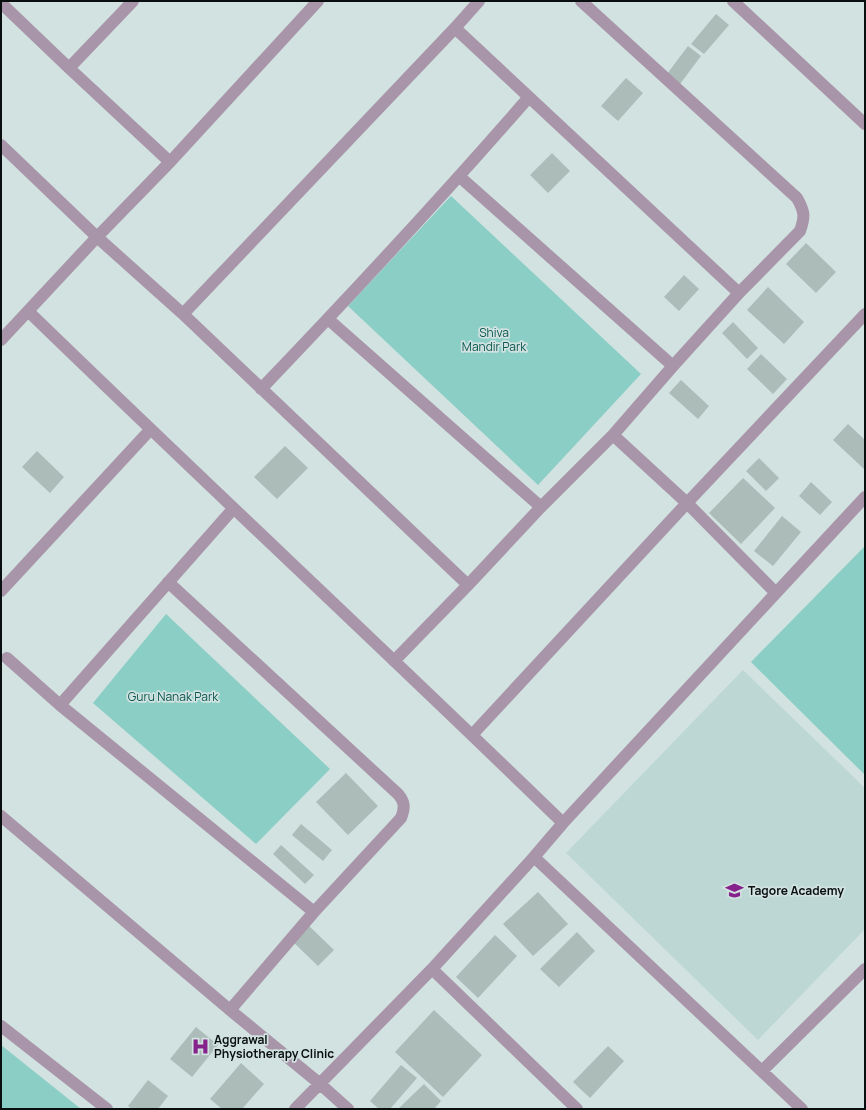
<svg xmlns="http://www.w3.org/2000/svg" width="866" height="1110" viewBox="0 0 866 1110" font-family="Manrope,sans-serif">
  <style>
    .built { fill: #bdd8d4 }
    .green { fill: #8acec6 }
    .building { fill: #abbcb9 }
    .lines { fill: none; stroke-linecap: round; stroke-linejoin: round }
    .minor { stroke: #a995a9; stroke-width: 12 }
    .labels { text-anchor: middle; stroke-width: 3.5; stroke-linejoin: round; paint-order: stroke }
    .park-label { font-size: 12px; fill: #0b5751; stroke: #d1e2e0 }
    .poi-label { font-size: 12px; font-weight: bold; fill: #090f0e; stroke: #d1e2e0; text-anchor: start }
  </style>
  <rect width="100%" height="100%" fill="#d1e2e0"/>
  <!-- built -->
  <path class="built" d="M743,670L865,788V929L758,1040L566,853Z"/>
  <!-- green -->
  <path class="green" d="M451,196L641,374L538,485L348,306Z
    M865,546V775L751,662Z
    M166,614L330,769L256,844L93,703Z
    M1,1045L81,1109H1Z"/>
  <!-- building -->
  <path class="building" d="M716,14L729,25L704,54L691,44Z
    M688,46L701,56L680,84L667,74Z
    M626,78L643,93L618,121L601,106Z
    M552,153L570,171L548,193L530,175Z
    M806,243L836,272L816,293L786,264Z
    M684,275L699,289L679,311L664,297Z
    M768,287L804,322L784,344L747,310Z
    M733,322L758,348L747,359L722,333Z
    M761,354L787,379L773,394L747,369Z
    M681,380L709,406L698,419L669,393Z
    M848,424L865,440V467L864,469L833,440Z
    M285,446L308,468L277,499L254,477Z
    M37,451L64,477L50,493L22,467Z
    M759,458L779,478L766,491L746,471Z
    M743,478L775,508L741,544L709,513Z
    M811,482L832,502L820,515L799,496Z
    M782,516L801,532L773,566L754,551Z
    M346,773L378,806L348,835L316,802Z
    M301,824L332,850L323,861L292,835Z
    M281,845L314,875L305,884L273,854Z
    M538,892L568,924L533,956L503,924Z
    M306,923L334,950L318,966L291,940Z
    M577,932L595,951L559,987L540,969Z
    M495,935L517,956L478,998L456,977Z
    M434,1010L482,1055L443,1097L395,1052Z
    M196,1027L218,1045L192,1077L170,1059Z
    M608,1046L624,1061L590,1098L573,1082Z
    M241,1063L264,1084L242,1109H222L210,1099Z
    M401,1065L417,1078L390,1109H379L370,1101Z
    M148,1080L168,1096L158,1109H132L128,1106Z
    M424,1084L441,1101L434,1109H398Z"/>
  <g class="lines">
    <!-- minor -->
    <path class="minor" d="M733,1L865,124
      M1,3L69,68L170,162
      M455,28L739,293
      M69,68L133,1
      M1,145L97,237L183,314L468,585
      M460,177L673,366
      M28,311C205,483 386,651 563,823
      M183,314L455,28L479,1
      M328,319L541,507
      M1,340L97,237L170,162L318,1
      M261,389C353,293 442,197 529,97
      M613,435L687,503L776,593
      M168,582L398,794C405,802 405,808 401,818L314,912L230,1010
      M1,591L150,430
      M7,658L60,705L314,912
      M394,661L468,585L541,507L613,435L673,366L739,293L800,231C805,217 805,212 797,198L581,1
      M60,705L233,509
      M472,735L687,503L865,314
      M1,816L230,1010L319,1083L348,1109
      M534,857L802,1109
      M432,969L577,1109
      M1,1026L107,1109
      M762,1071L865,969
      M295,1109L432,969L534,857L563,823L865,497"/>
  </g>
  <!-- icons -->
  <defs>
    <symbol id="school-bare" viewBox="-9 -9 18 18"><path d="M0-5L7-2L0 1L-7-2ZM-4 1L0 2.5L4 1V4Q0 6-4 4Z" fill="#86228b" stroke="#d1e2e0" stroke-width="2.5" paint-order="stroke"/></symbol>
    <symbol id="hospital-bare" viewBox="-9 -9 18 18"><path d="M-5-5h3v3.5h4V-5h3V5h-3V1.5h-4V5h-3Z" fill="#86228b" stroke="#d1e2e0" stroke-width="2.5" paint-order="stroke"/></symbol>
  </defs>
  <g fill-rule="evenodd">
    <use href="#school-bare" x="722" y="878" width="25" height="25"/>
    <use href="#hospital-bare" x="188" y="1034" width="25" height="25"/>
  </g>
  <g class="labels">
    <!-- park labels -->
    <g class="park-label">
      <text x="494" y="337">Shiva<tspan x="494" dy="14">Mandir Park</tspan></text>
      <text x="173" y="701">Guru Nanak Park</text>
    </g>
    <!-- poi labels -->
    <g class="poi-label">
      <text x="748" y="895">Tagore Academy</text>
      <text x="214" y="1044">Aggrawal<tspan x="214" dy="14">Physiotherapy Clinic</tspan></text>
    </g>
  </g>
  <!-- border -->
  <rect width="866" height="1110" fill="none" stroke="#090f0e" stroke-width="4"/>
</svg>
